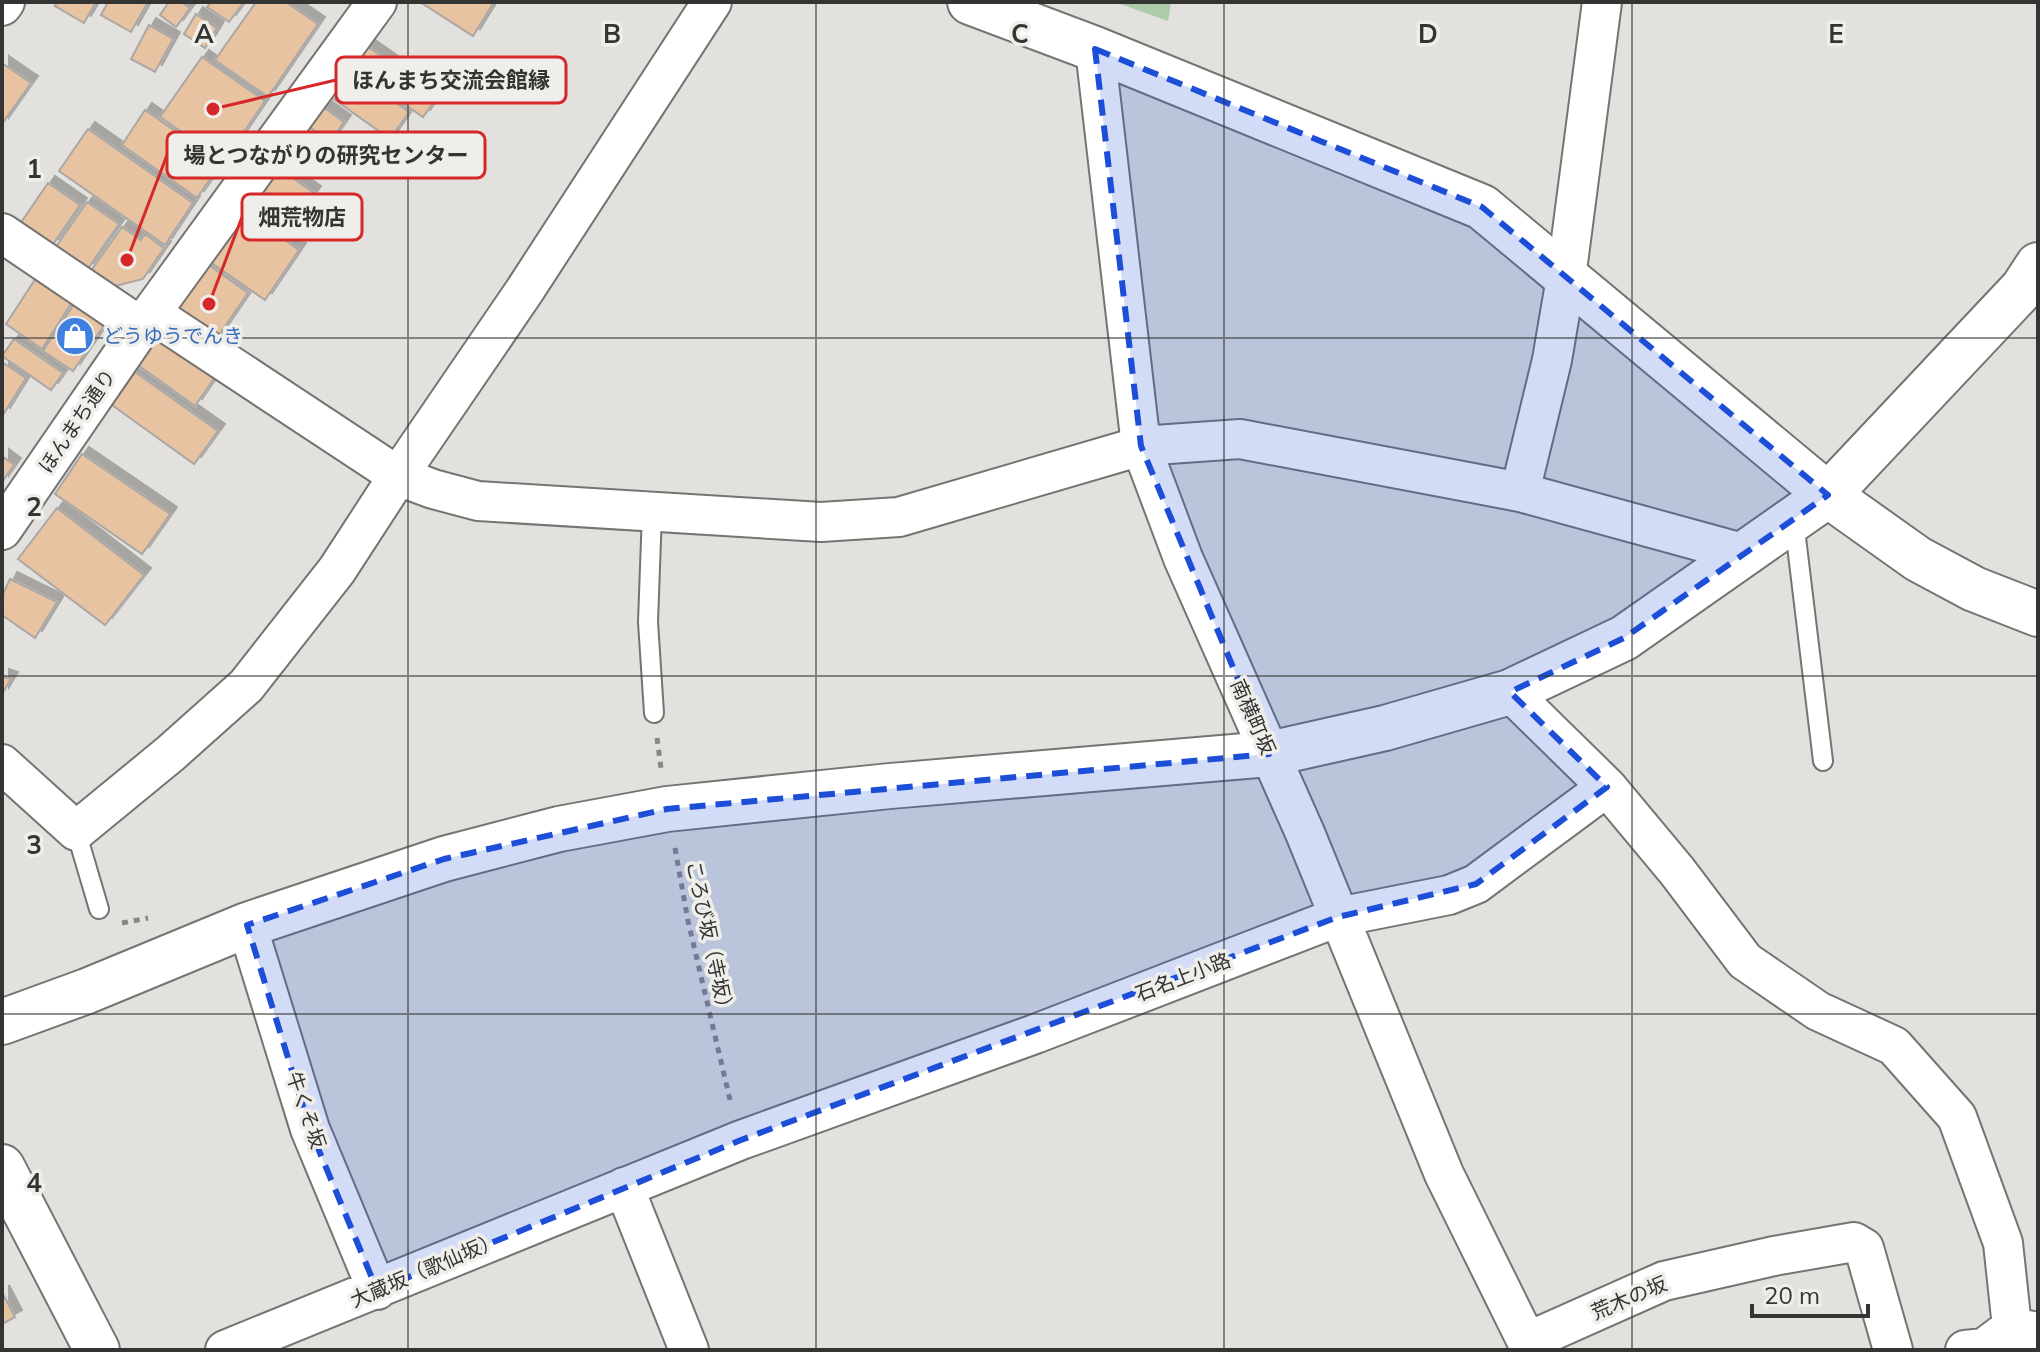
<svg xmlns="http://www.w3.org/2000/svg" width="2040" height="1352" viewBox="0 0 2040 1352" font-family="Mulish,'Noto Sans JP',sans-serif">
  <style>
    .green { fill: #accba8 }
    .building { fill: #e8c3a2; stroke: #aba7a4; stroke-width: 2; filter: url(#shadow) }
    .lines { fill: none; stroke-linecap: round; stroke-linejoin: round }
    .service-casing { stroke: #757471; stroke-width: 22 }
    .minor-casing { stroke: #757471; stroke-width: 42 }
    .tertiary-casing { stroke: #757471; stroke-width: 48 }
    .path { stroke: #878683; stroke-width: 5; stroke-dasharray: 6 6; stroke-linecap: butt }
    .service { stroke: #fff; stroke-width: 18 }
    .minor { stroke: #fff; stroke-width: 38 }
    .tertiary { stroke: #fff; stroke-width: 44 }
    .marked { fill: #1d4ed8; fill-opacity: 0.2; stroke: #1d4ed8; stroke-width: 6; stroke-dasharray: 16 10; stroke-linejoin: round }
    .grid { fill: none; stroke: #343432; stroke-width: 2; stroke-opacity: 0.55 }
    .labels { text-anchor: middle; stroke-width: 7; stroke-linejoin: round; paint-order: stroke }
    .shop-label { font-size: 20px; fill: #366cbe; stroke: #efeeea; text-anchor: start }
    .street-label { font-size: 20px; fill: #343432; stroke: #efeeea }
    .grid-label { font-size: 26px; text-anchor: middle; font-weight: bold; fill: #343432; stroke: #efeeea; stroke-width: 7; stroke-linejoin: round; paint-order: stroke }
    .leader { fill: none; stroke: #d62828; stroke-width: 3 }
    .callout-dot { fill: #d62828; stroke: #efeeea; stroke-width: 3 }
    .callout { fill: #efeeea; stroke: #d62828; stroke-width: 3 }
    .callout-label { font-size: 22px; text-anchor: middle; font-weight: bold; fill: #343432 }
  </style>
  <defs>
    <filter id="shadow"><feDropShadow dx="7" dy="-7" stdDeviation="0" flood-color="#0004"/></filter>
  </defs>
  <rect width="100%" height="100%" fill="#e2e1dd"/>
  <!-- green -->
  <path class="green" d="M1115,2H1171L1168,21Z"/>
  <!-- building -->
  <path class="building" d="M57,2H96L84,23L55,6Z
    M108,2H148L131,32L101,15Z
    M169,2H181L190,8L176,27L160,15Z
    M211,2H244L229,22L207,7Z
    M256,2H286L318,24L268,97L215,60Z
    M420,2H494L473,36Z
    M196,14L217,28L205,48L184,34Z
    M149,25L173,39L155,72L131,59Z
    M364,44L438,96L423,117L349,65Z
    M202,57L265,101L224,161L160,117Z
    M2,63L31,83L2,124Z
    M347,68L409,112L390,139L328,95Z
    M319,104L344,122L330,142L305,124Z
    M145,110L221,163L197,198L122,145Z
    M88,129L193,203L165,245L59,171Z
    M277,167L314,193L288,230L252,205Z
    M48,183L80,205L52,246L20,224Z
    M87,202L119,224L87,270L55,248Z
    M246,212L299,250L265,300L210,262Z
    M122,227L141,240L145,234L164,248L143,279L112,287L90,272Z
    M206,263L248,293L213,344L171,314Z
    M38,275L74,299L42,349L6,324Z
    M76,301L107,321L73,371L43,351Z
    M159,336L215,377L195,406L138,365Z
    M14,339L63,373L51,390L2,356Z
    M2,362L26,378L3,415L2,414Z
    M135,372L218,431L194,464L112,405Z
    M82,454L170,514L142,554L55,494Z
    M2,456L14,465L2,482Z
    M57,508L144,575L105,625L18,559Z
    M10,579L57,602L35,638L2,615V596Z
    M2,676L11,679L2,694Z
    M2,1292L15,1317L2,1324Z"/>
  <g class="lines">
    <defs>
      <path id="service" d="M652,512L648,622L654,713
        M1794,521L1823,761
        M76,831L99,909"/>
      <path id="minor" d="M2,6L5,2
        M1095,49L1141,446L1183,558L1305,833L1444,1174L1531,1350
        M2,233L141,327
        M151,313L398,476L433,489L478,501L821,522L899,517L1141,446L1240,439L1520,492L1746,554
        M1520,492L1552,360L1566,278L1602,2
        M2,530L151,313L377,2
        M1510,692L1607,787L1677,871L1745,961L1818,1011L1894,1046L1957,1117L2003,1243L2012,1327L2038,1332
        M2,764L76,831L171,753L246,686L337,570L398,476L525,290L712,2
        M247,925L310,1129L377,1290
        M624,1187L689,1350
        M1527,1342L1664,1281L1774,1256L1854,1242L1864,1248L1893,1350
        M225,1350L741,1140L1035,1034L1338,917L1449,895L1476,884L1607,787
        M1965,1350L1984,1348L2012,1327"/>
      <path id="tertiary" d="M970,2L1095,49L1482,207L1828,495L1918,559L1974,589L2038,614
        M2,1022L87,991L247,925L444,859L559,829L667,809L890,786L1269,754L1385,728L1510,692L1624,638L1828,495L2023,288L2038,265
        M2,1167L97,1350"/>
    </defs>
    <!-- service casing -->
    <use href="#service" class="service-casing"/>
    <!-- minor casing -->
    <use href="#minor" class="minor-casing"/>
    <!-- tertiary casing -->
    <use href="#tertiary" class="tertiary-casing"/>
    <!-- path -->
    <path class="path" d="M657,738L661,768
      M675,848L688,921L731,1104
      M122,923L148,918"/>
    <!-- service -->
    <use href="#service" class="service"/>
    <!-- minor -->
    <use href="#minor" class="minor"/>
    <!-- tertiary -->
    <use href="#tertiary" class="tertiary"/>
  </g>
  <!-- marked area -->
  <path class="marked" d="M1095,49L1482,207L1828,495L1624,638L1510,692L1607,787L1476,884L1338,917L741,1140L377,1290L310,1129L247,925L444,859L667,809L1269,754L1141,446Z"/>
  <!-- grid -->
  <path class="grid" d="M408,2V1350M816,2V1350M1224,2V1350M1632,2V1350M2,338H2038M2,676H2038M2,1014H2038"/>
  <!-- icons -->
  <defs>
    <symbol id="shop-disc" viewBox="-11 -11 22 22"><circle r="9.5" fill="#3f7fe0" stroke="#efeeea"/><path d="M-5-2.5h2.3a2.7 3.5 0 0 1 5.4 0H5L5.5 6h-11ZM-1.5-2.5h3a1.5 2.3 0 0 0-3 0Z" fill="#fff"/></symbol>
  </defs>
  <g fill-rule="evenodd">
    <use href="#shop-disc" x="53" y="314" width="44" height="44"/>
  </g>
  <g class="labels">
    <!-- shop labels -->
    <g class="shop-label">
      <text x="103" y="343">どうゆうでんき</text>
    </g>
    <!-- street labels -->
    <g class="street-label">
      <text transform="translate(77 421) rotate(-56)" y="7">ほんまち通り</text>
      <text transform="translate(1253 717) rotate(66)" y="7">南横町坂</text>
      <text transform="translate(710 939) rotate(78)" y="7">ころび坂（寺坂）</text>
      <text transform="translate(1183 977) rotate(-21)" y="7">石名上小路</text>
      <text transform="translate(306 1110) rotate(71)" y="7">牛くそ坂</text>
      <text transform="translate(425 1270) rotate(-23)" y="7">大蔵坂（歌仙坂）</text>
      <text transform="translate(1629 1298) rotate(-23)" y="7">荒木の坂</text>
    </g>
  </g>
  <g class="grid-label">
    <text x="204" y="43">A</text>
    <text x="612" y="43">B</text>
    <text x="1020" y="43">C</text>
    <text x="1428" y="43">D</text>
    <text x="1836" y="43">E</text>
    <text x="34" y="178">1</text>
    <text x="34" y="516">2</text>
    <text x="34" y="854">3</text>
    <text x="34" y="1192">4</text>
  </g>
  <!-- callouts -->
  <path class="leader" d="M213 109L336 80M127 260L167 155M209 304L242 217"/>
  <g class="callout-dot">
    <circle cx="213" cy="109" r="8"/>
    <circle cx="127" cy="260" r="8"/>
    <circle cx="209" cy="304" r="8"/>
  </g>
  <g class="callout">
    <rect x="336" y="57" width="230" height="46" rx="8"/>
    <rect x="167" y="132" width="318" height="46" rx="8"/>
    <rect x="242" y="194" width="120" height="46" rx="8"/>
  </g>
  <g class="callout-label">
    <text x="451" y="88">ほんまち交流会館縁</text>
    <text x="326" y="163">場とつながりの研究センター</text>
    <text x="302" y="225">畑荒物店</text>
  </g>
  <!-- border -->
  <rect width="2040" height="1352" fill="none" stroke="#343432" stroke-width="8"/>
  <!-- scale -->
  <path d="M1752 1304v12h116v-12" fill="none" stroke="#343432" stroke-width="4"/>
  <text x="1764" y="1304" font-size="24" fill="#343432" stroke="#efeeea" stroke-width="6" paint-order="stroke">20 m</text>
</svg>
